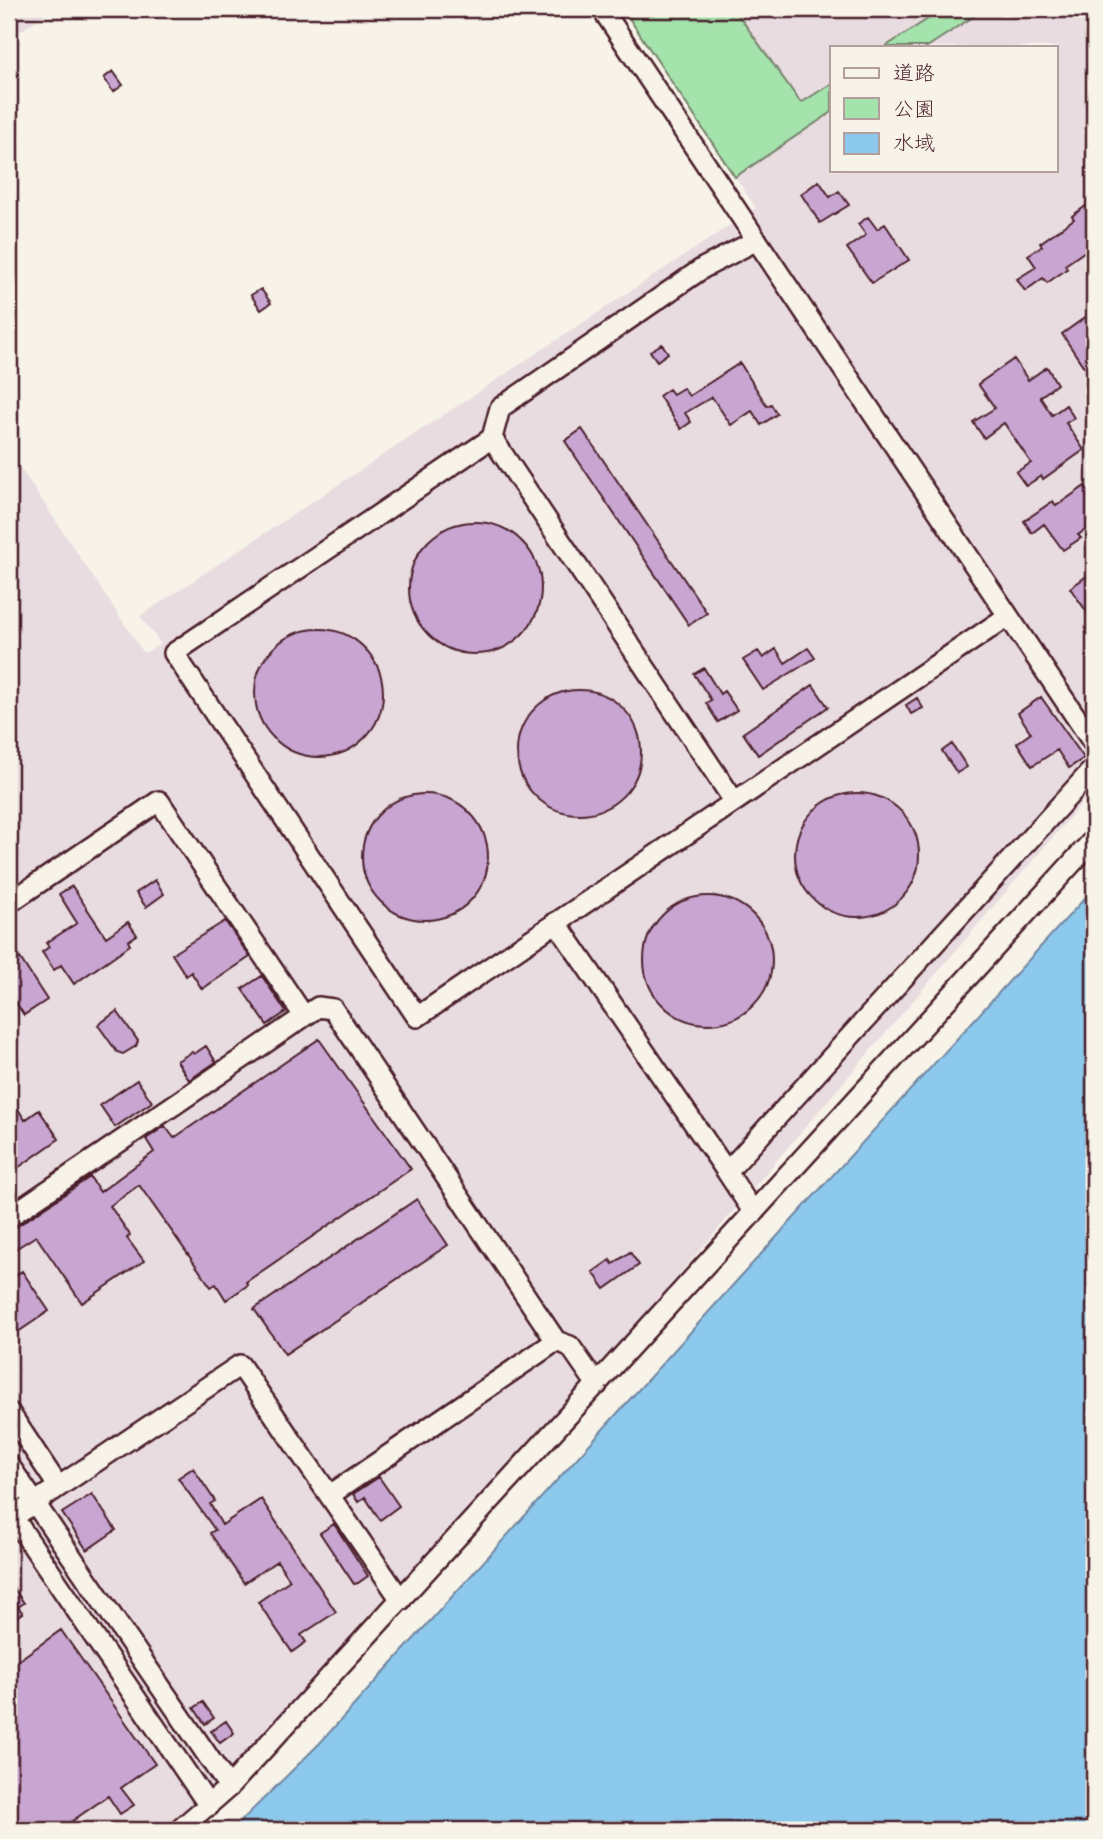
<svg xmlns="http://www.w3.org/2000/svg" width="1103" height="1839" viewBox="0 0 1103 1839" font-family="'Comic Neue','Klee One',sans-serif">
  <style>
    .built { fill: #e9dce1; fill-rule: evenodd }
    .green { fill: #a4e3ac; stroke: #77816c; stroke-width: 2 }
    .water { fill: #8cc9ec; stroke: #72859f; stroke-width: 2 }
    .building { fill: #c8a6d1; stroke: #4a1f2b; stroke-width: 2 }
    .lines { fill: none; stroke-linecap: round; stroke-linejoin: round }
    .minor-casing { stroke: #4a1f2b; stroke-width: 24 }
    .minor { stroke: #f7f3e8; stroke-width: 19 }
  </style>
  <rect width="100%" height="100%" fill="#f7f3e8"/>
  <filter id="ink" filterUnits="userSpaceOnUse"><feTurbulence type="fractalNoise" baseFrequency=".0143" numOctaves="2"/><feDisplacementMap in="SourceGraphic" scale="14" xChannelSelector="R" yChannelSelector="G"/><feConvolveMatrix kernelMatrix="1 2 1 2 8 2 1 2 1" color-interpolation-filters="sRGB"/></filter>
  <g filter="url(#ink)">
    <!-- built -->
    <path class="built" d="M9,9H53L9,39Z
      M623,9H1094V789L608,1358L208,1794L157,1830H9V451L144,653L161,644L140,616L756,208ZM832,47H1056V170H832Z"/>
    <!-- green -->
    <path class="green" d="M623,9H734L801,103L832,83V112L735,177Z
      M943,9H985L927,47H885Z"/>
    <!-- water -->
    <path class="water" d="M1094,888V1830H232L320,1743L742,1275Z"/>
    <!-- building -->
    <path class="building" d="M113,71L123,85L113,92L104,78Z
      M819,181L830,197L839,191L849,205L820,223L801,194Z
      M1094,200V245L1065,265L1067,269L1047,283L1043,278L1025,291L1017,279L1036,267L1028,255L1042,246L1040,243L1074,219L1072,216Z
      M868,217L877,229L885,224L909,260L872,283L847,248L866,235L858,224Z
      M261,289L271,303L261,310L251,295Z
      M1094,311V360L1084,367L1062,334Z
      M662,344L668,353L657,361L650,351Z
      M1014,359L1028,380L1047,367L1057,384L1040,397L1052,415L1066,405L1074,418L1066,423L1084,450L1043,479L1041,476L1026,486L1016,472L1031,463L1004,423L984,438L973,422L995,408L978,384Z
      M740,363L767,406L771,404L777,414L761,425L752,411L731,425L712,397L685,413L691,422L681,429L659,396L669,389L673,394L683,388L689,396Z
      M582,429L707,613L689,625L565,441Z
      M1085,486L1094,499V524L1078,535L1081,538L1063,550L1044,524L1032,533L1024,521L1053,501L1056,506Z
      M409 588a66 66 0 1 1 132 0a66 66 0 1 1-132 0Z
      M1094,571V622L1070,588Z
      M255 693a64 64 0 1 1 128 0a64 64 0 1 1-128 0Z
      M808,648L815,658L763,690L743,660L758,651L763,658L776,649L785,663Z
      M704,668L720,694L724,691L737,710L718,722L706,703L711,700L694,674Z
      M813,685L828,707L758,755L743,733Z
      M517 752a62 62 0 1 1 124 0a62 62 0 1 1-124 0Z
      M1041,697L1084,758L1069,768L1057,750L1032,766L1017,743L1031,733L1018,713Z
      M917,698L923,708L911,714L906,705Z
      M952,744L967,767L957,773L942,751Z
      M795 855a62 62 0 1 1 124 0a62 62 0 1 1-124 0Z
      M362 857a63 63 0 1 1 126 0a63 63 0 1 1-126 0Z
      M155,880L164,894L146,907L136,893Z
      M72,886L106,937L128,922L137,935L128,941L130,945L74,984L61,965L54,970L42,952L49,947L46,943L77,923L59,894Z
      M644 960a64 64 0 1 1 128 0a64 64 0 1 1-128 0Z
      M225,921L250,957L202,989L191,972L186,976L172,954Z
      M20,958L47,1000L24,1015L9,992V966Z
      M262,976L286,1012L267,1025L242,989Z
      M117,1011L138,1041L136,1046L123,1054L117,1052L98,1025Z
      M319,1039L411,1169L246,1282L248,1285L226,1300L216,1284L211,1287L139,1185L110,1206L130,1235L127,1238L144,1261L82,1303L36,1236L9,1253V1229L16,1227L90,1177L100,1192L154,1152L146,1139L165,1126L174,1138Z
      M206,1046L216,1062L189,1080L177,1061L192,1052L194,1054Z
      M137,1080L152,1102L115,1127L100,1105Z
      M18,1109L25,1120L39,1110L59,1139L9,1174V1116Z
      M417,1199L448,1245L285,1354L254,1309Z
      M630,1252L639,1265L605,1289L593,1272L610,1260L613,1264Z
      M22,1271L49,1311L9,1338V1280Z
      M193,1468L215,1501L210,1504L222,1525L261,1499L336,1612L301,1635L306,1642L292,1652L258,1602L290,1580L277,1561L244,1583L210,1533L215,1530L178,1478Z
      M379,1477L399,1506L380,1520L365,1497L358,1502L353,1494Z
      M92,1494L116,1530L87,1550L62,1513Z
      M334,1524L368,1576L358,1583L354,1584L320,1533Z
      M9,1582L24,1603L18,1607L23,1613L9,1623Z
      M61,1630L155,1764L121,1788L134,1805L120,1814L108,1796L68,1824L73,1830H9V1667Z
      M203,1702L214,1718L205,1724L194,1708Z
      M226,1721L234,1733L220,1743L211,1731Z"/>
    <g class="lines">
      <defs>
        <path id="minor" d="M602,9L1094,744
          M757,240L703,268L500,408L492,438L174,653L417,1017L1008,616
          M492,438L734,801
          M9,903L159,801L304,1016
          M556,922L727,1172L1094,768
          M727,1172L754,1213
          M9,1217L318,1007L333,1009L556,1341L330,1495
          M556,1341L570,1346L597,1385
          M9,1412L58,1486
          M9,1465L229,1787
          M13,1517L209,1806
          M9,1520L240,1365L401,1600
          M179,1830L229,1787L1094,839"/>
      </defs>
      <!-- minor casing -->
      <use href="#minor" class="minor-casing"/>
      <!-- minor -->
      <use href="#minor" class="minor"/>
    </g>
  </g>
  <!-- margin -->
  <rect width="1103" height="1839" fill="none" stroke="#f7f3e8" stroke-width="35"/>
  <rect x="18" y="18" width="1068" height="1804" fill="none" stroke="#4a1f2b" stroke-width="2.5" filter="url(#ink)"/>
  <!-- legend -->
  <rect x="830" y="46" width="228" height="126" fill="#f7f3e8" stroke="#b29e9c" stroke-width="2"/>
  <rect x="844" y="68" width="35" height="10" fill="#f7f3e8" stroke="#b29e9c" stroke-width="2"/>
  <text x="893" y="80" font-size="21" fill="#4a1f2b">道路</text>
  <rect x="844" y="98" width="35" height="21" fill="#a4e3ac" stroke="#b29e9c" stroke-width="2"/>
  <text x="893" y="116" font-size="21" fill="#4a1f2b">公園</text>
  <rect x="844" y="133" width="35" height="21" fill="#8cc9ec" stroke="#b29e9c" stroke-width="2"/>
  <text x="893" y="150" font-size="21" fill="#4a1f2b">水域</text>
</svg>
